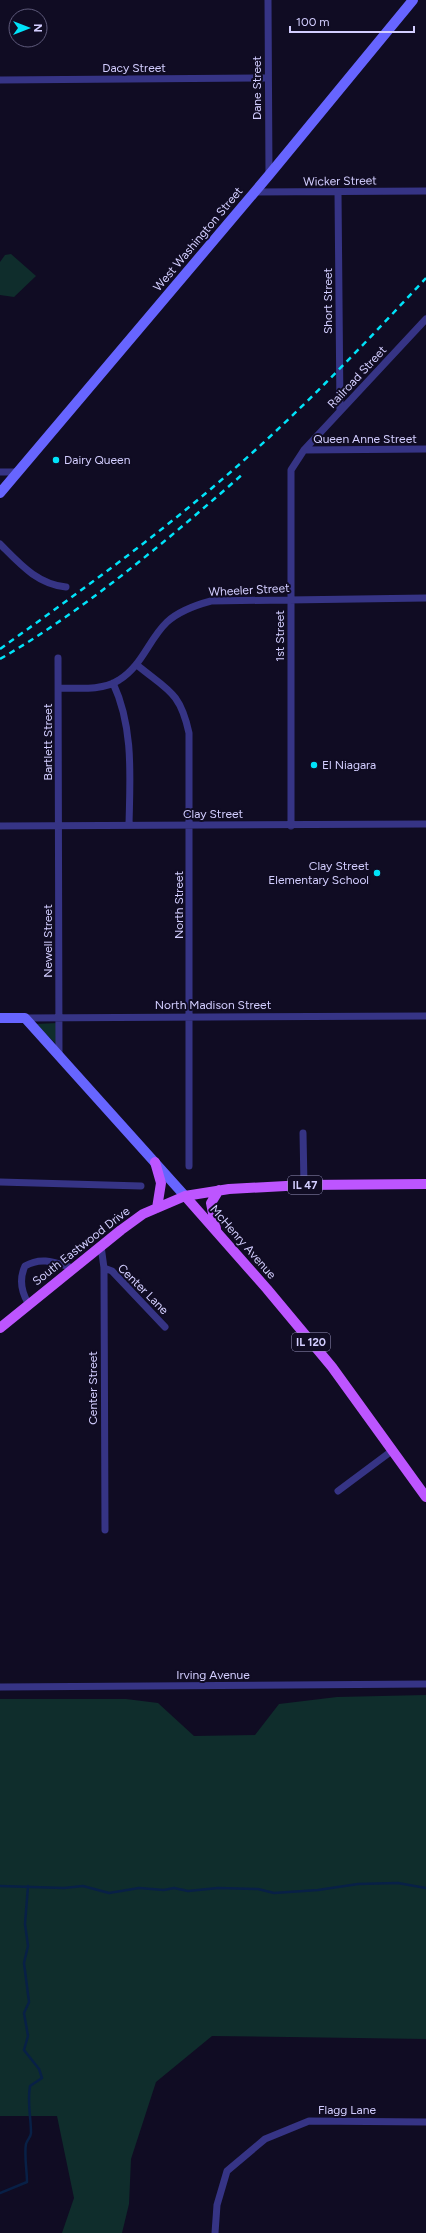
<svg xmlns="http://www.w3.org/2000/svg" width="426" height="2233" viewBox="0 0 426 2233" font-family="Figtree,sans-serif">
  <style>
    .green { fill: #0f2d2c }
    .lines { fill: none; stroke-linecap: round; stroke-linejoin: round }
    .stream { stroke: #082046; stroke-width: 2.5 }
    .minor { stroke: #363485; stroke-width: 7 }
    .secondary { stroke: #6765ff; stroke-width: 10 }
    .primary { stroke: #bd55ff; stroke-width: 10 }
    .rail { stroke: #00e3f9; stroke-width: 2.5; stroke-dasharray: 6 5; stroke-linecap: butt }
    .poi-dot { fill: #00e3f9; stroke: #100c23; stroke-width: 1.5 }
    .labels { text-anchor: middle; stroke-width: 4; stroke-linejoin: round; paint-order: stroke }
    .shield { fill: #100c23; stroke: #9894bd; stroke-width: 1 }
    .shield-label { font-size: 11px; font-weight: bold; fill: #d3ceff }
    .street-label { font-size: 12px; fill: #d3ceff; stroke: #100c23 }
    .poi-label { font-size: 12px; fill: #d3ceff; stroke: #100c23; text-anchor: start }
  </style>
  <rect width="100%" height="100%" fill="#100c23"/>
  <!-- green -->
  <path class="green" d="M11,254L36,276L14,297L0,295V262L5,255Z
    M57,1023V1045L36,1024Z
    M426,1695V2039L212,2036L156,2082L131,2159L129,2204L122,2233H62L74,2198L57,2116H0V1699H126L158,1703L194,1736L255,1735L279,1704L337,1697Z"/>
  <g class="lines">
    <!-- stream -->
    <path class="stream" d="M0,1886L64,1888L83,1886L109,1893L139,1888L164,1890L174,1888L188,1891L218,1888L258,1889L274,1893L318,1890L358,1884L398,1883L426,1888
      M0,2193L27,2182C27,2170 24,2155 26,2144C27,2140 31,2137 31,2133C31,2117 27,2102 30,2086L42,2078L39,2069L24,2050L28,2036L24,2013L29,2002L24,1963L28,1946L25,1924L28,1886"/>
    <!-- minor -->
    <path class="minor" d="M268,0L269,175
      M0,80L268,78
      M254,192L426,191
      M338,192L340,410
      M304,450L426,449
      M0,472H17
      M0,544C20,564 37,584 66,587
      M58,658L59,1056
      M137,665C167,690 180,691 189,733V1166
      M113,683C134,728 130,777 129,825
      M59,688C77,688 103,691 119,680C142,666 149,639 167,622C179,611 196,605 211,601L426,598
      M0,826L426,824
      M291,826V470L304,450L426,319
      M25,1018L426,1016
      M303,1133L304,1185
      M0,1182L141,1186
      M101,1246L104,1268L105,1530
      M104,1268L112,1271L165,1327
      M28,1303C21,1291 19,1279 25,1266C42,1256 56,1263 73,1268
      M338,1491L393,1450
      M0,1687L426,1684
      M215,2233L217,2205L227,2171L265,2139L309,2121L426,2122"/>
    <!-- secondary -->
    <path class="secondary" d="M0,493L269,175L413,0
      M0,1018H25L185,1196"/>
    <!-- primary -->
    <path class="primary" d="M155,1162L161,1183L157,1208
      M185,1196L267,1289L332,1367L426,1497
      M216,1229L211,1203L219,1190
      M0,1328L121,1230L143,1214L185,1196L229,1189L304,1185L426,1184"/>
    <!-- rail -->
    <path class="rail" d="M0,649C75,595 149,542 219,482C293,419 360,349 426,278
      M0,659C85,610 170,538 244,473"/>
  </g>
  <!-- markers -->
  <g class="poi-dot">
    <circle cx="56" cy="460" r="4"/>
    <circle cx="314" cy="765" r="4"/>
    <circle cx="377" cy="873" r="4"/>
  </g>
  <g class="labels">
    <!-- shield labels -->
    <g class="shield">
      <rect x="288" y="1176" width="34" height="18" rx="3"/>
      <rect x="292" y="1333" width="38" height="18" rx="3"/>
    </g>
    <g class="shield-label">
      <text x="305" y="1189">IL 47</text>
      <text x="311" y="1346">IL 120</text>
    </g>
    <!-- street labels -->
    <g class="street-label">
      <text x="134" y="72">Dacy Street</text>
      <text transform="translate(257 88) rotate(-90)" y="4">Dane Street</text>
      <text transform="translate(340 181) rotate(-1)" y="4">Wicker Street</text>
      <text transform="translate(198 239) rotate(-50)" y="4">West Washington Street</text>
      <text transform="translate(328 301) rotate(-90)" y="4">Short Street</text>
      <text transform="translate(357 377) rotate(-47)" y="4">Railroad Street</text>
      <text x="365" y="443">Queen Anne Street</text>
      <text transform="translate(249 590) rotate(-3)" y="4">Wheeler Street</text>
      <text transform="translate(280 636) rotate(-90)" y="4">1st Street</text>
      <text transform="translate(48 742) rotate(-90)" y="4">Bartlett Street</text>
      <text x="213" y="818">Clay Street</text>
      <text transform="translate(179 905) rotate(-90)" y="4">North Street</text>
      <text transform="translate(48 941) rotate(-90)" y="4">Newell Street</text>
      <text x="213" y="1009">North Madison Street</text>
      <text transform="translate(243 1242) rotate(49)" y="4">McHenry Avenue</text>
      <text transform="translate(81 1246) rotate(-38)" y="4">South Eastwood Drive</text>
      <text transform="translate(143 1289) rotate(45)" y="4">Center Lane</text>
      <text transform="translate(93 1388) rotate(-90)" y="4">Center Street</text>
      <text x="213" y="1679">Irving Avenue</text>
      <text x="347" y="2114">Flagg Lane</text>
    </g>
    <!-- poi labels -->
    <g class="poi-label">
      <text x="64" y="464">Dairy Queen</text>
      <text x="322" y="769">El Niagara</text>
      <text x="369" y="870" text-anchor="end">Clay Street<tspan x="369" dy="14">Elementary School</tspan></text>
    </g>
  </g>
  <!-- north arrow -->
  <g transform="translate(28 28) rotate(90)"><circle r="19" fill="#100c23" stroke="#5e5a7b"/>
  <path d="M0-3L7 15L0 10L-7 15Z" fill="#00e3f9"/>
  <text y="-6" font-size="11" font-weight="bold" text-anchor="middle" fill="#d3ceff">N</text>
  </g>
  <!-- scale -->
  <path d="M290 26v6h124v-6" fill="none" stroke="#d3ceff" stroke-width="2"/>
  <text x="296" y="26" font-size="12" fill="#d3ceff" stroke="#100c23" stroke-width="3" paint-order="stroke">100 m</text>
</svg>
